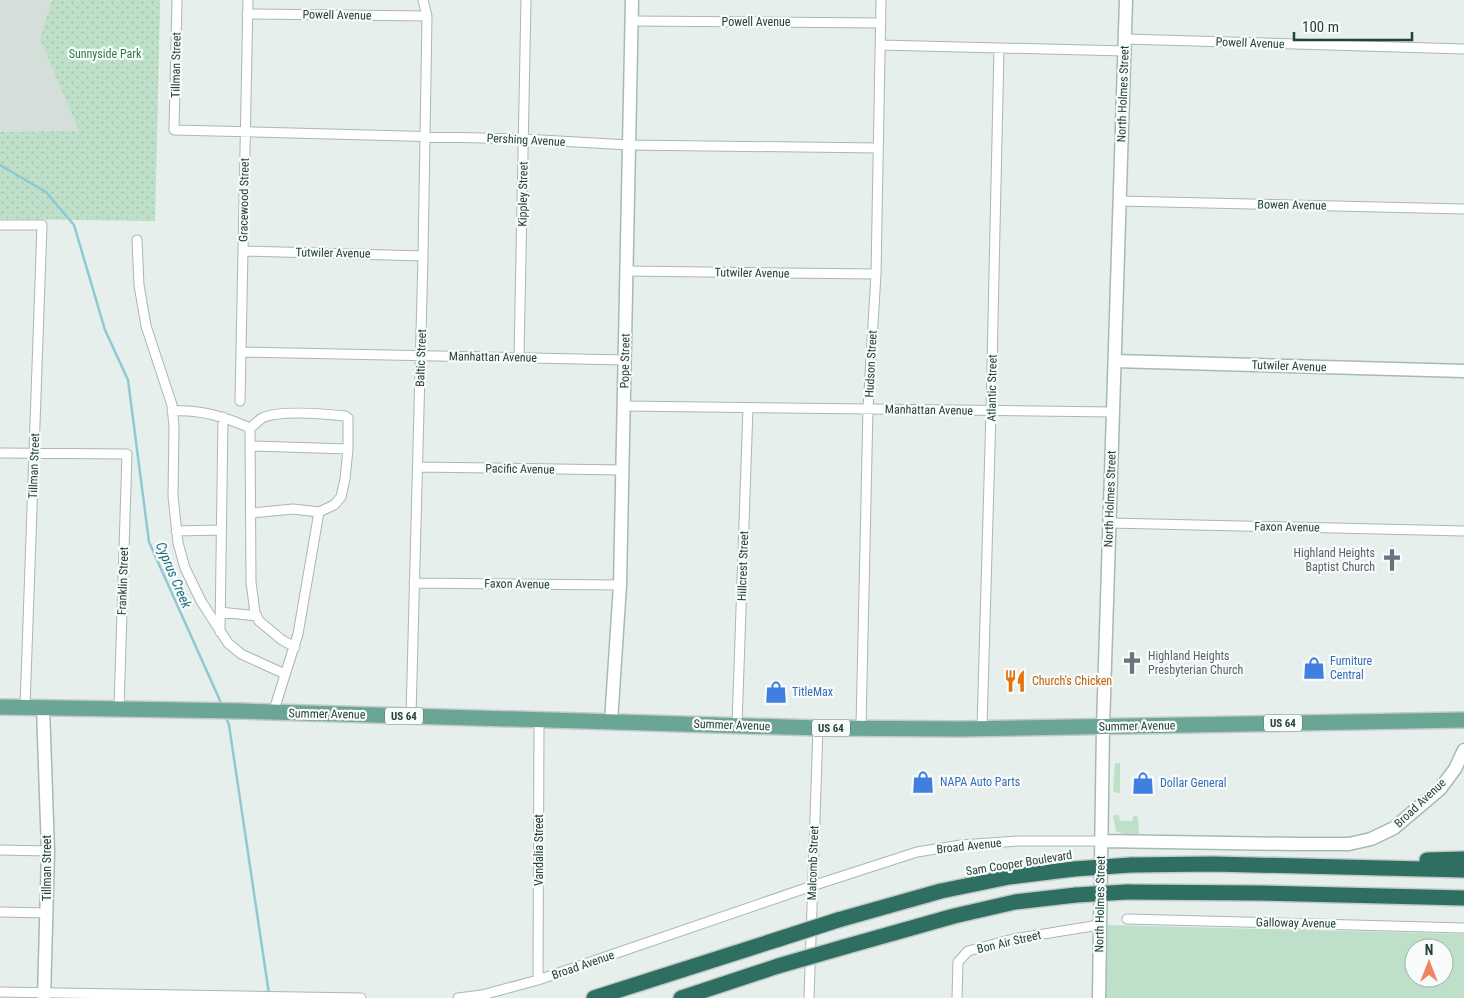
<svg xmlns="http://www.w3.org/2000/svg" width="1464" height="998" viewBox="0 0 1464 998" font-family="'Roboto Condensed',sans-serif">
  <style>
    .built { fill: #d4dfda }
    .grass { fill: #bfe0c8; fill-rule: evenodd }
    .park { fill: url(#park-dots) }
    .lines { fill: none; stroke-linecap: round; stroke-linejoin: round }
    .stream { stroke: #8ec9d4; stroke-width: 2.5 }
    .street-casing { stroke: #a8b8b2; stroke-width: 11 }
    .secondary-casing { stroke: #a4bbb3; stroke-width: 15 }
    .primary-casing { stroke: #c2cac8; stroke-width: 18 }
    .highway-casing { stroke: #c2cac8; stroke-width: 18 }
    .street { stroke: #fff; stroke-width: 9 }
    .secondary { stroke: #fff; stroke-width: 12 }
    .primary { stroke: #6aa596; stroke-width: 15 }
    .highway { stroke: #2f6f62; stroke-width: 15 }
    .highway-bridge-casing { stroke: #c2cac8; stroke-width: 18; stroke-linecap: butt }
    .highway-bridge { stroke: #2f6f62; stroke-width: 15 }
    .labels { text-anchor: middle; stroke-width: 4.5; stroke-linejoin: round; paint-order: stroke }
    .shield { fill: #f7fbf9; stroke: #637a73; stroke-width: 1 }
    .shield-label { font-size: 11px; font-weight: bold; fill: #24423a }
    .street-label { font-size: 12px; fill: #24423a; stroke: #f7fbf9 }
    .park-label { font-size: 12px; fill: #2d7a4b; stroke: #f7fbf9 }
    .worship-label { font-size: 12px; fill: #5b616d; stroke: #f7fbf9; text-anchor: end }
    .shop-label { font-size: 12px; fill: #366cbe; stroke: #f7fbf9; text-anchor: start }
    .food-label { font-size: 12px; fill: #c56008; stroke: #f7fbf9; text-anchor: start }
    .water-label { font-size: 14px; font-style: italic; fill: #1c6f80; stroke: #f7fbf9 }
  </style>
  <defs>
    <pattern id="park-dots" width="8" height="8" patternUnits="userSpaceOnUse" patternTransform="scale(1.25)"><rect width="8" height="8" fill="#bfe0c8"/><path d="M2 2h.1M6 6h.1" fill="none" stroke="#a4c1ad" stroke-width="1.8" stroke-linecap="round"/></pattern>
  </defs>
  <rect width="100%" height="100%" fill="#e6efeb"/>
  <!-- built -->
  <path class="built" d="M0,0H160L155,221L0,215Z"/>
  <!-- grass -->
  <path class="grass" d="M1115,763H1120V793L1113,792Z
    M1116,815H1119L1120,821H1132L1134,815L1138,817L1139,834H1123L1116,831L1113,816Z
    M1108,925L1464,934V998H1105ZM1414,948H1444V978H1414Z"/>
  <!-- park -->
  <path class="park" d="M52,0H160L155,221L0,219V132L79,131L40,39Z"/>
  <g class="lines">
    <!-- stream -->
    <path class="stream" d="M0,165L46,192L74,225L105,330L128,380L149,542L222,705
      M225,715L229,725L269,994"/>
    <defs>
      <path id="street" d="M177,0L174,130L524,139L629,145L878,148
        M247,14L427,16
        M632,21L881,23
        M1125,39L1464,49
        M880,45L1125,51
        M1120,201L1464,209
        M0,225H42L25,707
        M137,240L139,285L146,326L172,405L174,427L173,496L178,543L185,568L201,601L228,643L241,654L285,674
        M243,251L423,256
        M627,271L876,274
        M241,352L625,360
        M519,358L526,0
        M240,401L248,0
        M624,406L1113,412
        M172,411C200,409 225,417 250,428
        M250,428L251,582L255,613L259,621L282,640L295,647
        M250,428C254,425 258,421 262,418C280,410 326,414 345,416L348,418V449
        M251,446L348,449L345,479L341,497L334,505L319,512L293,509L251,513
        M0,453L127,454L119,708
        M418,467L622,470
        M1110,523L1464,531
        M176,531L221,530
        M414,583L620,585
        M220,612L257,616
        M220,632L223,417
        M273,713L298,634L319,512
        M411,716L423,256L427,16L423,0
        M737,725L748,408
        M861,728L868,408L876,274L881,0
        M982,728L991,411L999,48
        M0,850L48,851
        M0,912L47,913
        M1127,919L1464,928
        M538,980L539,720
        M0,992L361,998
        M458,998L482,995L538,980L812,886L917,852L961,845L1018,841H1102
        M809,998L818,728
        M957,998L958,962L968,951L1013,939L1099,925"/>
      <path id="secondary" d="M1115,361L1464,371
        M43,708L48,851L44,998
        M611,722L620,585L632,0
        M1102,841L1295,844H1349L1371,839L1394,828L1440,789L1455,769L1464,750
        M1099,998L1103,727L1126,0"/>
      <path id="primary" d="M0,707L241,711L818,728L961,729L1464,720"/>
      <path id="highway" d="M1427,860L1464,859
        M1131,865L1213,864L1464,870
        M1127,892L1258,893L1464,898
        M838,920L941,891L1009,877L1074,869
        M844,947L954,916L1015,902L1076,895
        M594,998L779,939
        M681,998L778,966"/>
    </defs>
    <!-- street casing -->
    <use href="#street" class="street-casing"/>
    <!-- secondary casing -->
    <use href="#secondary" class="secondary-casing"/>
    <!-- primary casing -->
    <use href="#primary" class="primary-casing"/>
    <!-- highway casing -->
    <use href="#highway" class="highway-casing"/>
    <!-- street -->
    <use href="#street" class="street"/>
    <!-- secondary -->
    <use href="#secondary" class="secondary"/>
    <!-- primary -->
    <use href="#primary" class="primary"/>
    <!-- highway -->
    <use href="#highway" class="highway"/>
    <defs>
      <path id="highway-bridge" d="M1074,869L1131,865
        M1076,895L1127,892
        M779,939L838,920
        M778,966L844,947"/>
    </defs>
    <!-- highway-bridge casing -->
    <use href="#highway-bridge" class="highway-bridge-casing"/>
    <!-- highway-bridge -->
    <use href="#highway-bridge" class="highway-bridge"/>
  </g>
  <!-- icons -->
  <defs>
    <symbol id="church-bare" viewBox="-9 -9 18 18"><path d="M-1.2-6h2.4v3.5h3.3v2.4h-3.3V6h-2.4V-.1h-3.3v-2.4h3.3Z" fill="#6b7280" stroke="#f7fbf9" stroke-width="2.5" paint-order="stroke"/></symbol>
    <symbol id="shop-bare" viewBox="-9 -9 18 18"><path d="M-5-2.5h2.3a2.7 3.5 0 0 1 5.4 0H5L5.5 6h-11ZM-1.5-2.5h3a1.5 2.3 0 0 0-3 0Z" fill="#3f7fe0" stroke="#f7fbf9" stroke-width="2.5" paint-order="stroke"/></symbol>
    <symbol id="restaurant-bare" viewBox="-9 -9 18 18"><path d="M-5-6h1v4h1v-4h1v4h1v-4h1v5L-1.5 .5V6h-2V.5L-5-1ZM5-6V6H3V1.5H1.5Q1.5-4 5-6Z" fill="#e8710a" stroke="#f7fbf9" stroke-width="2.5" paint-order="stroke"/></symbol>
  </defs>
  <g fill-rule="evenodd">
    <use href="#church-bare" x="1376" y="544" width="32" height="32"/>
    <use href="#church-bare" x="1116" y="647" width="32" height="32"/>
    <use href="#shop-bare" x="1298" y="652" width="32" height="32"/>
    <use href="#restaurant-bare" x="999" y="665" width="32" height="32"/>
    <use href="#shop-bare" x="760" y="676" width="32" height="32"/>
    <use href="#shop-bare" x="907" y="766" width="32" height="32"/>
    <use href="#shop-bare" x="1127" y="767" width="32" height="32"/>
  </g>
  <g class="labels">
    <!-- shield labels -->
    <g class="shield">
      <rect x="385" y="707.5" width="38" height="17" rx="4"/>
      <rect x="1264" y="714.5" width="38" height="17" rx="4"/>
      <rect x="812" y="719.5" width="38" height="17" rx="4"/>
    </g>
    <g class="shield-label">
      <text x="404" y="720">US 64</text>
      <text x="1283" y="727">US 64</text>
      <text x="831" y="732">US 64</text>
    </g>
    <!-- street labels -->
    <g class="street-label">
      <text transform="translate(337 15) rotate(1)" y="4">Powell Avenue</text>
      <text x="756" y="26">Powell Avenue</text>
      <text transform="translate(1250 43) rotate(2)" y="4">Powell Avenue</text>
      <text transform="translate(176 65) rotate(-89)" y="4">Tillman Street</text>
      <text transform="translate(1123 94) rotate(-88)" y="4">North Holmes Street</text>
      <text transform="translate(526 140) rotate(3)" y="4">Pershing Avenue</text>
      <text transform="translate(523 194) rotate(-89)" y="4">Kippley Street</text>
      <text transform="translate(244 200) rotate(-89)" y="4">Gracewood Street</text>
      <text transform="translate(1292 205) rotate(1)" y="4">Bowen Avenue</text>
      <text transform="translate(333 253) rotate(1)" y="4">Tutwiler Avenue</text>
      <text transform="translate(752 273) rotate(1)" y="4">Tutwiler Avenue</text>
      <text transform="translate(493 357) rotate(1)" y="4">Manhattan Avenue</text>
      <text transform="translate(421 358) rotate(-88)" y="4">Baltic Street</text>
      <text transform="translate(625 361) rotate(-89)" y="4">Pope Street</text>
      <text transform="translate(871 364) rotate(-87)" y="4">Hudson Street</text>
      <text transform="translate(1289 366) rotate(2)" y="4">Tutwiler Avenue</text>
      <text transform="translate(992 388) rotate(-89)" y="4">Atlantic Street</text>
      <text transform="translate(929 410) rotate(1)" y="4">Manhattan Avenue</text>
      <text transform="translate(34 466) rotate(-88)" y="4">Tillman Street</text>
      <text transform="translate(520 469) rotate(1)" y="4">Pacific Avenue</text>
      <text transform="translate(1110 499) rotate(-88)" y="4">North Holmes Street</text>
      <text transform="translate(1287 527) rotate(1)" y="4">Faxon Avenue</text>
      <text transform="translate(743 566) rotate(-88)" y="4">Hillcrest Street</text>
      <text transform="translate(123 581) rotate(-88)" y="4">Franklin Street</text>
      <text transform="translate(517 584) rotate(1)" y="4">Faxon Avenue</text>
      <text transform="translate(327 714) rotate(1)" y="4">Summer Avenue</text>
      <text transform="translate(732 725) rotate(2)" y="4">Summer Avenue</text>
      <text transform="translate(1137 726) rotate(-1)" y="4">Summer Avenue</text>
      <text transform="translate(1420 803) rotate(-43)" y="4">Broad Avenue</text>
      <text transform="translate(969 846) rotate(-6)" y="4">Broad Avenue</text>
      <text transform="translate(539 850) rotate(-90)" y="4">Vandalia Street</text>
      <text transform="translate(813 863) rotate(-88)" y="4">Malcomb Street</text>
      <text transform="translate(1019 863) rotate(-9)" y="4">Sam Cooper Boulevard</text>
      <text transform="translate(47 868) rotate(-90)" y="4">Tillman Street</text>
      <text transform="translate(1100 904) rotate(-89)" y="4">North Holmes Street</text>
      <text transform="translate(1296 923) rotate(1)" y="4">Galloway Avenue</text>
      <text transform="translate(1009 942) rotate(-13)" y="4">Bon Air Street</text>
      <text transform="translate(583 965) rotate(-19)" y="4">Broad Avenue</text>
    </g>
    <!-- park labels -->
    <g class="park-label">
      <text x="105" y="58">Sunnyside Park</text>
    </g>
    <!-- worship labels -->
    <g class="worship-label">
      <text x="1375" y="557">Highland Heights<tspan x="1375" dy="14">Baptist Church</tspan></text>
      <text x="1148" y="660" text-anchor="start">Highland Heights<tspan x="1148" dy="14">Presbyterian Church</tspan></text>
    </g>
    <!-- shop labels -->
    <g class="shop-label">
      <text x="1330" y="665">Furniture<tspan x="1330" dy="14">Central</tspan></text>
      <text x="792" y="696">TitleMax</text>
      <text x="940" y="786">NAPA Auto Parts</text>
      <text x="1160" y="787">Dollar General</text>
    </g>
    <!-- food labels -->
    <g class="food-label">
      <text x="1032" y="685">Church's Chicken</text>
    </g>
    <!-- water labels -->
    <g class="water-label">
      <text transform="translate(174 575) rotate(67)" y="5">Cyprus Creek</text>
    </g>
  </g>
  <!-- north arrow -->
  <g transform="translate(1429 963)"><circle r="24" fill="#f7fbf9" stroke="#a3b1ad"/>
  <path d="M0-4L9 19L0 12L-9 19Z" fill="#f4845f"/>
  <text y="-8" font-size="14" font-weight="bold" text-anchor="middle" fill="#24423a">N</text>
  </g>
  <!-- scale -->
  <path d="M1294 32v8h118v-8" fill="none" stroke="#24423a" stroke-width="2.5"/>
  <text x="1302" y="32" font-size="15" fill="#24423a" stroke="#f7fbf9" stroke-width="4" paint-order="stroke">100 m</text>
</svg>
